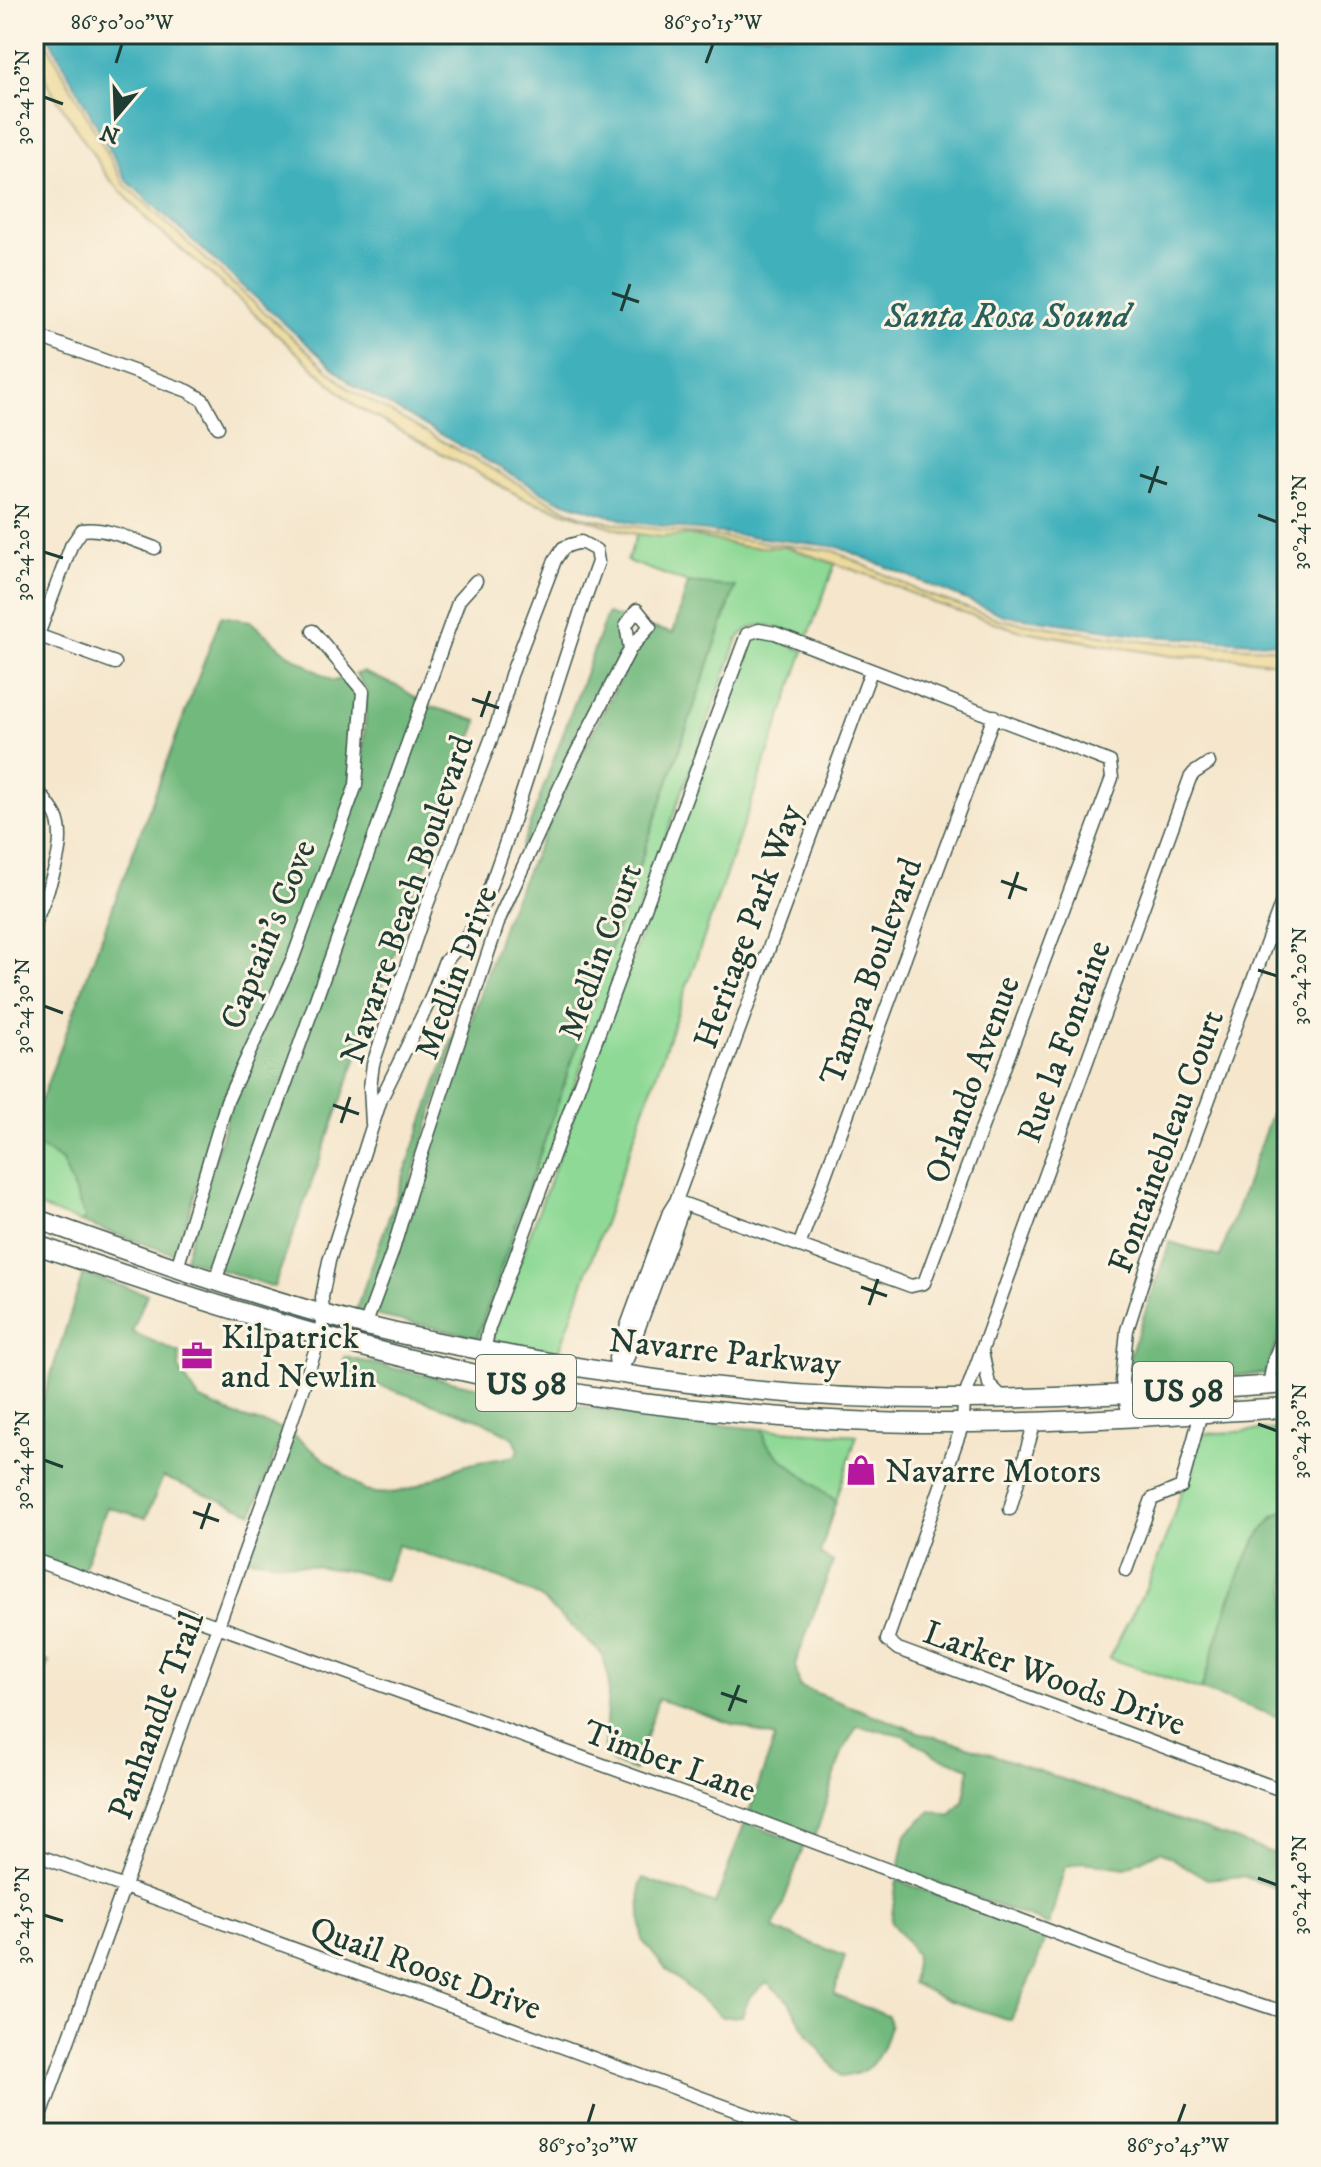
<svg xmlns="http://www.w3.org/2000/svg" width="1321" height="2167" viewBox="0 0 1321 2167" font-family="'IM FELL DW Pica',serif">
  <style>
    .green { fill: #8ed995; stroke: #568b64; stroke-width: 2 }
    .forest { fill: #72b97e; stroke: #487b59; stroke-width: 2 }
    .sand { fill: #eeda9e; stroke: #868c69; stroke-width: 2 }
    .water { fill: #41b0bb; stroke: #307678; stroke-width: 2 }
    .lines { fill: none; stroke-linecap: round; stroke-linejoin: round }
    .minor-casing { stroke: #3f564b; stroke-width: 15 }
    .highway-casing { stroke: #3f564b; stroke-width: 21 }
    .minor { stroke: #fff; stroke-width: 12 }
    .highway { stroke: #fff; stroke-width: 18 }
    .ticks { fill: none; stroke: #1f3d34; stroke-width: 3 }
    .labels { text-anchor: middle; stroke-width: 6; stroke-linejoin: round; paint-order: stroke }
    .shield { fill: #fcf5e5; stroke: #617469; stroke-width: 2 }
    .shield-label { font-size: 32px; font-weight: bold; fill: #1f3d34 }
    .street-label { font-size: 34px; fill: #1f3d34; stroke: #fcf5e5 }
    .poi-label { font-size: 34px; fill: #1f3d34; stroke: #fcf5e5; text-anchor: start }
    .water-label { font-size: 36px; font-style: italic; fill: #29605c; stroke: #fcf5e5 }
    .neatline { fill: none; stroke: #1f3d34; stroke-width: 3 }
    .ticks-label { font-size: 20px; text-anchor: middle; fill: #1f3d34 }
  </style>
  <rect width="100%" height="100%" fill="#fcf5e5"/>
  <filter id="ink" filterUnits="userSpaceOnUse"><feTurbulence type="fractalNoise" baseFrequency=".0125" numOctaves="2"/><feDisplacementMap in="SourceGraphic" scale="16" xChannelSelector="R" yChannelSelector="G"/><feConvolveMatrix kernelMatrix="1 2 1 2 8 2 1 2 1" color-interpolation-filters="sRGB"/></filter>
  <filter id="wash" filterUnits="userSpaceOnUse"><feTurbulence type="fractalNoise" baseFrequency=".006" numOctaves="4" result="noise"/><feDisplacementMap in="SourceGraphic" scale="32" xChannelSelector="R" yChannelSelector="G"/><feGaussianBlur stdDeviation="1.8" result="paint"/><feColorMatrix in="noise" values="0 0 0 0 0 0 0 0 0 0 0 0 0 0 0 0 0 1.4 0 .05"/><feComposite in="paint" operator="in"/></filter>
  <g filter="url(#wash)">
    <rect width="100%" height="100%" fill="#f5e6cc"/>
    <!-- green -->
    <path class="green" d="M637,534L661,537L691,535L745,547H787L835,564L807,640C784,630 757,613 738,639L482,1338L477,1337L735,588L688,583L627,561Z
      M759,635L773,638L804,651L559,1352L491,1340L750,638Z
      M34,1144L62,1161L86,1219L80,1222L34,1205Z
      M763,1429L857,1435L836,1501L778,1456L766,1442Z
      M1287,1429V1505L1284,1511L1273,1516L1231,1595L1201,1690L1109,1658L1147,1586L1168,1532L1200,1434Z"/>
    <!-- forest -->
    <path class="forest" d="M688,583L735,587L477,1337L374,1315L505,919L574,768L633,654L653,628L673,633Z
      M607,614L624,619L625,648L498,911Z
      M221,616L250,621L287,653L333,681L345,678L358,693L352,785L289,956L222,1100L177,1255L80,1222L86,1219L62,1161L34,1144V1119Z
      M363,672L399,687L429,706L478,721L274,1287L185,1258L231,1103L361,787L367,691L356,674Z
      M492,927L388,1251L365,1312L356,1310Z
      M1287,1070V1311L1266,1374L1127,1380L1128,1361L1170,1242L1220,1257Z
      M83,1274L147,1294L132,1332L180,1353L179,1369L199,1399L236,1416L284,1429L253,1513L163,1477L146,1518L107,1507L82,1572L34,1554V1428Z
      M345,1357C483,1390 621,1418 763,1429L766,1442L778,1456L836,1501L820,1554L833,1562L795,1665L800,1687L921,1733L971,1747L1287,1858V1892L1243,1876L1207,1879L1160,1851L1126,1868L1082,1862L1065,1867L1049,1925L899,1869L906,1834L931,1811L951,1816L963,1802L970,1768L937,1756L903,1735L857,1726L842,1753L815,1837L749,1812L775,1738L658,1699L635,1771L613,1763L604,1750L609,1679L602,1654L538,1596L502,1579L398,1545L384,1580L352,1571L247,1558L292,1434L365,1491C401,1501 428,1479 460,1467C477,1461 498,1460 515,1456L519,1450L514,1438L481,1420L354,1377L342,1365Z
      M1284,1511L1287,1515V1720L1201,1690C1217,1646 1242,1531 1284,1511Z
      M34,1657L49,1662L34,1695Z
      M745,1822L804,1845L774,1929L845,1956L834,1995L888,2016C891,2024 889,2027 887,2035C879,2061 869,2074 841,2077L809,2036L789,2002L767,1982L750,1996L742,2016L722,2017L665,1968L642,1940L640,1885L643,1878L715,1904Z
      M897,1880L1046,1935L1036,1965L1011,2020L947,2000L912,1983L916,1955L891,1922Z"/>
    <!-- sand -->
    <path class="sand" d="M34,34H42L124,184L187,242L349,389L553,503L584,517L629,526L834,551L926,594L1002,620L1149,642L1287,649V664L1236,658L1171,656L1018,630L934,603L871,576L787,547H745L691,535L661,537L630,533L525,499L355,406L212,275L150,223L107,176L47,83L34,51Z"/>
    <!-- water -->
    <path class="water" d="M47,34H1287V644L1150,636L1003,615L838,547L630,522L555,499L351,384L127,181Z"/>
  </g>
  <g filter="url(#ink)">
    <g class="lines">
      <defs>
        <path id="minor" d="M34,335L188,391L203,400L218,427
          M34,634L115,663
          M34,646L71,546L82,530C107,527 132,540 155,548
          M1209,763L1194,773L1190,778L964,1399L963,1423L887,1640L898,1649L1287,1792
          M34,786C41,795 51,806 56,816C70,846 44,897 34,926
          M1286,827L1287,830
          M799,1246L994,716
          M177,1268L227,1101L293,958L356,785L363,691L313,631
          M215,1281L459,600L476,581
          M365,1326L392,1253L419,1162L500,917L570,765L630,649L650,626L637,610L626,625L630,649
          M484,1351L489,1328L747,634L759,630L775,633L1110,762L1112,778L924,1283L911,1286L676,1201
          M982,1351L989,1384L1003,1398
          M617,1375L615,1358L669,1212L676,1201L871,671
          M617,1375L628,1357L681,1214L676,1201
          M1269,1386L1273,1363L1287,1324
          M1129,1417L1122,1381L1127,1330L1148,1264L1287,888
          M1010,1509L1035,1421
          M34,1560L753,1819L1124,1959L1287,2013
          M1126,1570L1152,1499L1181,1487L1201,1413
          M34,1854L798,2133
          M35,2133L288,1432L320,1336L323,1314L322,1297L329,1261L381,1099L430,1000L444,963L468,935L479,916C524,800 555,679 598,562L596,550L581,542L570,545L563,548L555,560L511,675L497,724L427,905L373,1064L370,1087L372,1124"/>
        <path id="highway" d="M34,1218C143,1257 252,1296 363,1325C417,1339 472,1349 527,1358C666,1384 806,1400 947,1399C1061,1399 1174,1392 1287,1384
          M34,1244C245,1317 461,1385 685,1408C768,1417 852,1423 935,1423C1052,1424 1170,1415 1287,1408"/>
      </defs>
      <!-- minor casing -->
      <use href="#minor" class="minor-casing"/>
      <!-- highway casing -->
      <use href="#highway" class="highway-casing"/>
      <!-- minor -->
      <use href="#minor" class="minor"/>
      <!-- highway -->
      <use href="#highway" class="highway"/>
    </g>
  </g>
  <!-- ticks -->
  <path class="ticks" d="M116,63L122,44M706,63L713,44M44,97L63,104M612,293L639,302M621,311L630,284M1140,475L1167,484M1149,493L1158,466M1258,515L1277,522M44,552L63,558M472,699L499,708M481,717L490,691M1001,881L1027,890M1009,899L1018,872M1258,970L1277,976M44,1006L63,1013M333,1105L359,1114M341,1123L350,1097M861,1287L887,1296M869,1305L878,1279M1258,1424L1277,1431M44,1460L63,1467M193,1512L219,1521M201,1529L210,1503M721,1693L747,1702M729,1711L739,1685M1258,1878L1277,1885M44,1915L63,1921M588,2123L594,2104M1178,2123L1185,2104"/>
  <!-- icons -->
  <defs>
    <symbol id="office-bare" viewBox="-9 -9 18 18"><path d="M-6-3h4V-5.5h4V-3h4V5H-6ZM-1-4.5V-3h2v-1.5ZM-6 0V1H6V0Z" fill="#b5179e" stroke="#fcf5e5" stroke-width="2.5" paint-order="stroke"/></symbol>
    <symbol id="shop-bare" viewBox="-9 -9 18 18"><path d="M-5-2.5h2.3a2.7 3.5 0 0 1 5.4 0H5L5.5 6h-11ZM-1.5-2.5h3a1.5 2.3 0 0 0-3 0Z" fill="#b5179e" stroke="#fcf5e5" stroke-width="2.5" paint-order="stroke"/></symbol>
  </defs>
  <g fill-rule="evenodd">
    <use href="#office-bare" x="175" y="1334" width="44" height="44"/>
    <use href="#shop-bare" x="839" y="1448" width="44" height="44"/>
  </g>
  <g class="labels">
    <!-- shield labels -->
    <g class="shield">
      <rect x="476" y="1355" width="100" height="56" rx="6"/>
      <rect x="1133" y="1362" width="100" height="56" rx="6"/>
    </g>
    <g class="shield-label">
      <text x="526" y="1394">US 98</text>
      <text x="1183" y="1401">US 98</text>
    </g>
    <!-- street labels -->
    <g class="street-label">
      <text transform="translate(406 899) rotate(-71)" y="12">Navarre Beach Boulevard</text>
      <text transform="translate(747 926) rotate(-70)" y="12">Heritage Park Way</text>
      <text transform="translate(267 934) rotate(-68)" y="12">Captain's Cove</text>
      <text transform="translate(599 951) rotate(-70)" y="12">Medlin Court</text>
      <text transform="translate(870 971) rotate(-70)" y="12">Tampa Boulevard</text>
      <text transform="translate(455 972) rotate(-70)" y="12">Medlin Drive</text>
      <text transform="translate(1063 1041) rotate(-70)" y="12">Rue la Fontaine</text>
      <text transform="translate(971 1079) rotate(-70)" y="12">Orlando Avenue</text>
      <text transform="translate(1165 1141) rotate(-70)" y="12">Fontainebleau Court</text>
      <text transform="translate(725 1351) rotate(6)" y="12">Navarre Parkway</text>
      <text transform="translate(1055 1677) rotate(20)" y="12">Larker Woods Drive</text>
      <text transform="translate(155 1715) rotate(-70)" y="12">Panhandle Trail</text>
      <text transform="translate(670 1760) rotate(20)" y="12">Timber Lane</text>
      <text transform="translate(426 1967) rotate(20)" y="12">Quail Roost Drive</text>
    </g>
    <!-- poi labels -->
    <g class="poi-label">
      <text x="221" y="1348">Kilpatrick<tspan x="221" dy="39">and Newlin</tspan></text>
      <text x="885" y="1482">Navarre Motors</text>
    </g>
    <!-- water labels -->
    <g class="water-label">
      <text x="1007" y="327">Santa Rosa Sound</text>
    </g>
  </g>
  <!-- margin -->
  <rect width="1321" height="2167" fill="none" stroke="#fcf5e5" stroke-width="88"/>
  <!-- north arrow -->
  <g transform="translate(116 116) rotate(199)" stroke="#fcf5e5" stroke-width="6" paint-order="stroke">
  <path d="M0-6L14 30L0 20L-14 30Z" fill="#1f3d34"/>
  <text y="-12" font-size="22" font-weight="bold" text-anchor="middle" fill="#1f3d34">N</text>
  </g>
  <rect x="44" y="44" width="1233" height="2079" class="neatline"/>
  <g class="ticks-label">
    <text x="122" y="29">86°50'00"W</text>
    <text x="713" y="29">86°50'15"W</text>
    <text transform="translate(22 97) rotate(-90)" y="7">30°24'10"N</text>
    <text transform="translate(1299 522) rotate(-90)" y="7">30°24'10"N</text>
    <text transform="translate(22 552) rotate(-90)" y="7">30°24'20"N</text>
    <text transform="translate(1299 976) rotate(-90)" y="7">30°24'20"N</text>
    <text transform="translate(22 1006) rotate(-90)" y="7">30°24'30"N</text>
    <text transform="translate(1299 1431) rotate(-90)" y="7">30°24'30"N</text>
    <text transform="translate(22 1460) rotate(-90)" y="7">30°24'40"N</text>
    <text transform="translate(1299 1885) rotate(-90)" y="7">30°24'40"N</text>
    <text transform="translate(22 1915) rotate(-90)" y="7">30°24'50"N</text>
    <text x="588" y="2152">86°50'30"W</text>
    <text x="1178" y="2152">86°50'45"W</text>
  </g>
</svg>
